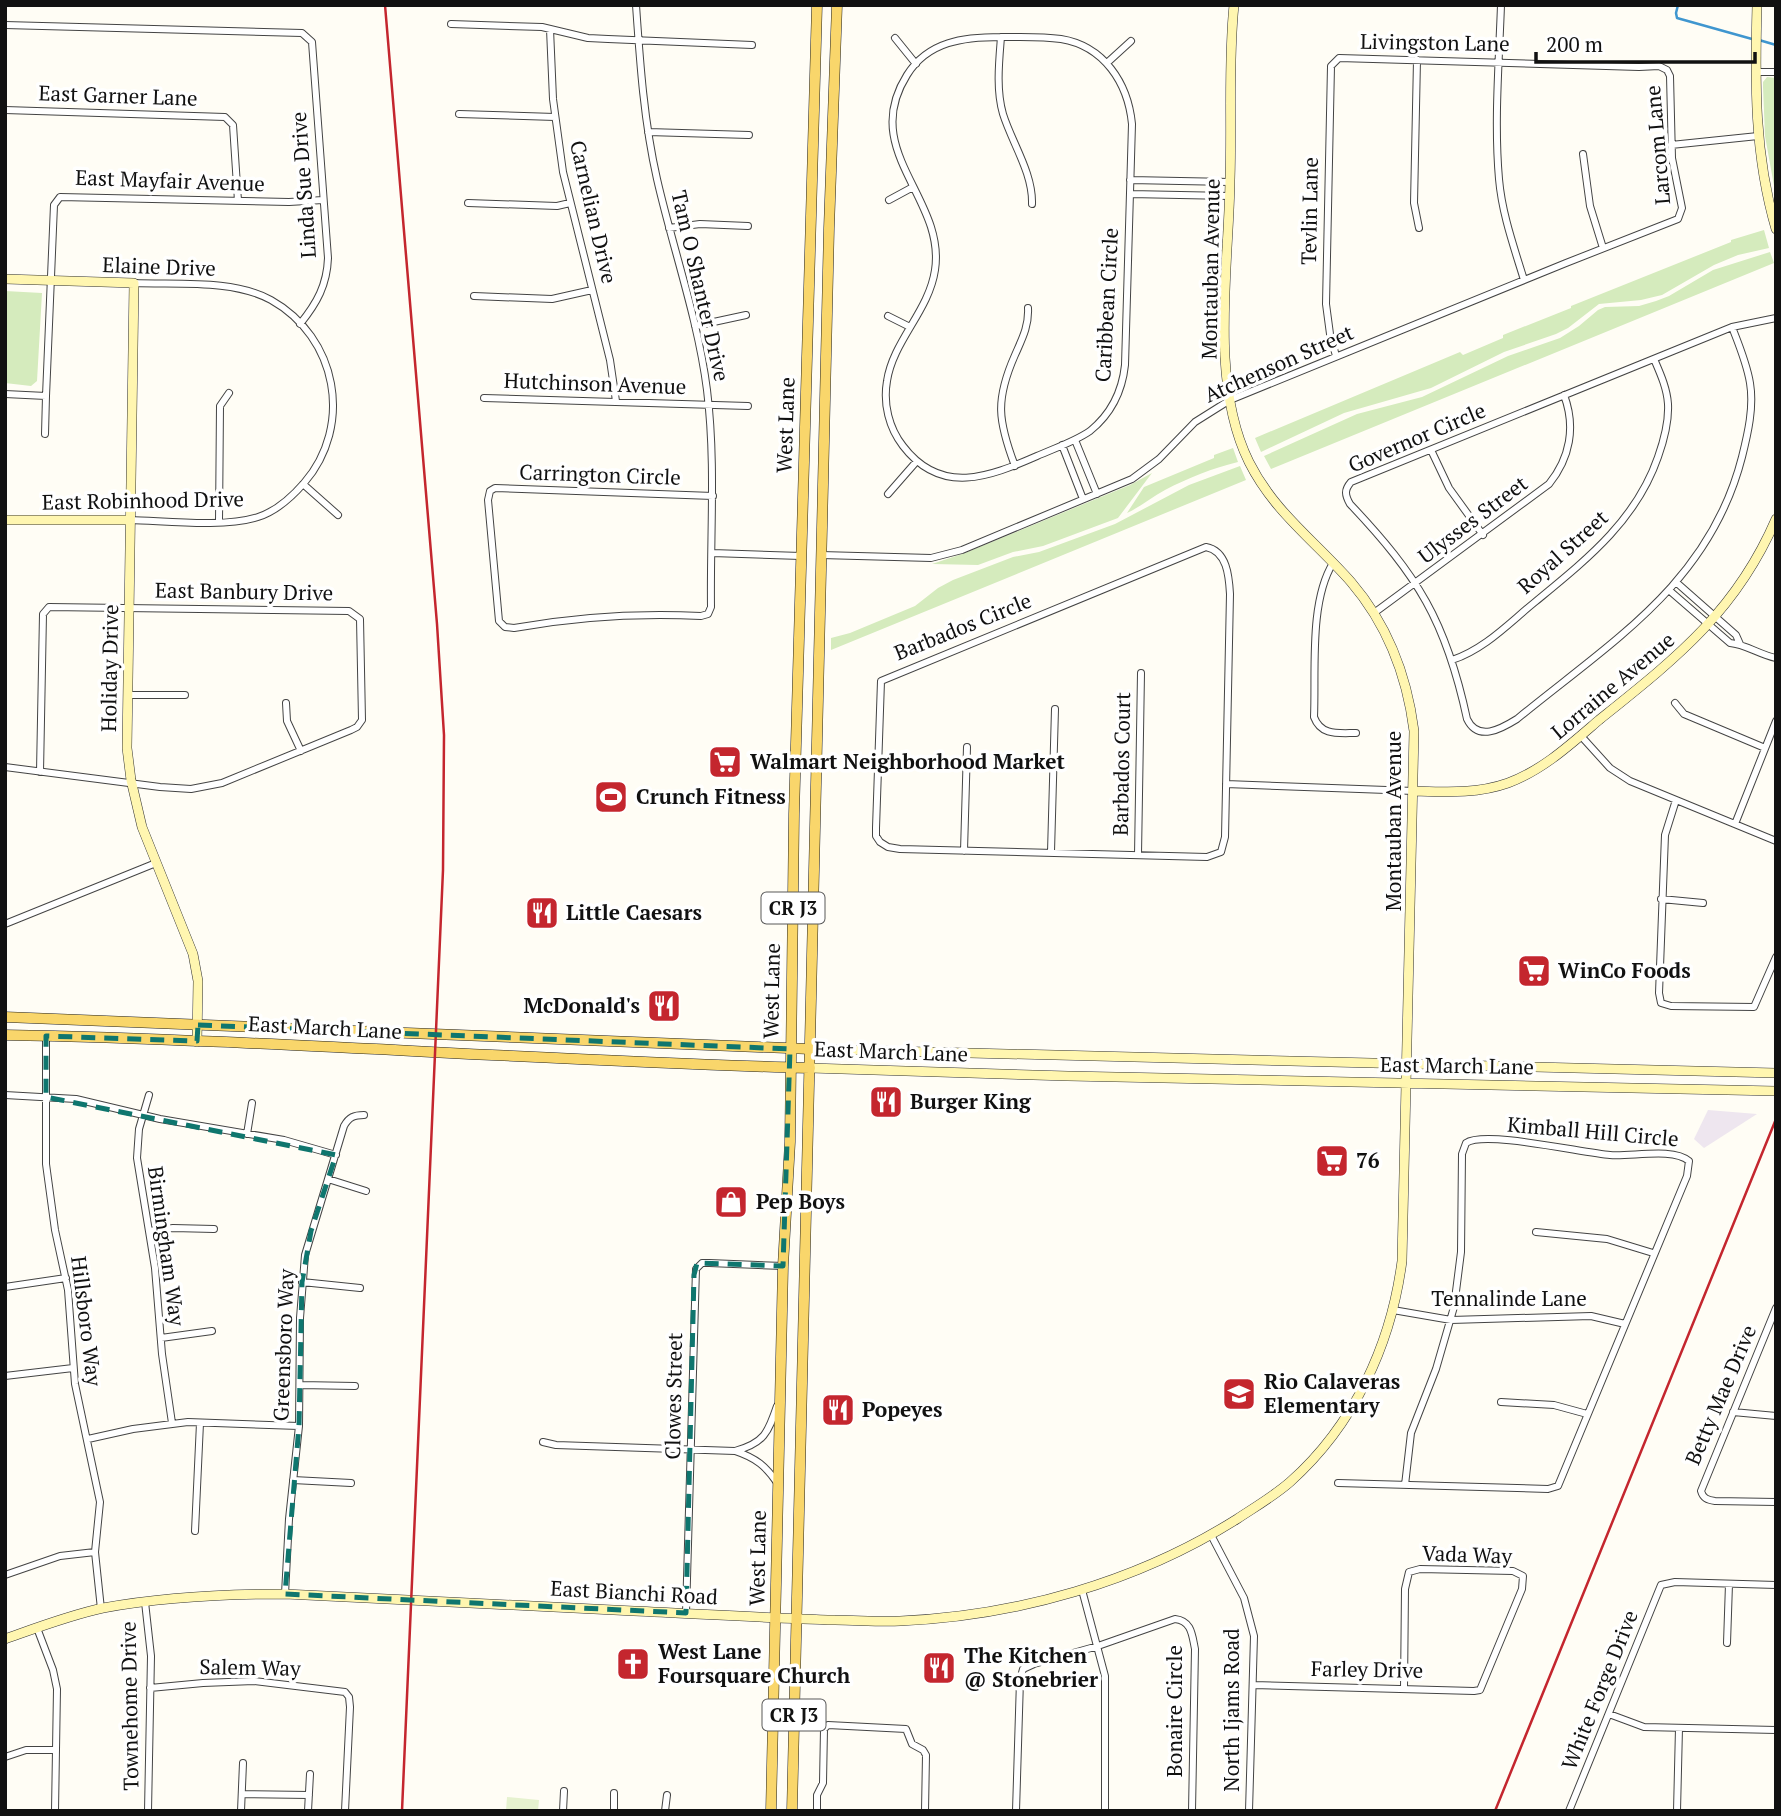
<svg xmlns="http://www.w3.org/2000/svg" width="1781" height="1816" viewBox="0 0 1781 1816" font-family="'PT Serif',serif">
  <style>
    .industrial { fill: #eee6ef }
    .green { fill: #d5ebbd }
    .pitch { fill: #e6f2cf }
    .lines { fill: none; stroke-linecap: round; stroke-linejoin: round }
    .stream { stroke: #3f96cf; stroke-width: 2.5 }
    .street-casing { stroke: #444; stroke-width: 8 }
    .secondary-casing { stroke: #333; stroke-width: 10 }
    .primary-casing { stroke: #222; stroke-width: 11 }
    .street { stroke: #fff; stroke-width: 6 }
    .secondary { stroke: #fff6b0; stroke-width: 9 }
    .primary { stroke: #f9d66b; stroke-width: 10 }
    .rail { stroke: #c4262e; stroke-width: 2.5 }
    .marked { fill: none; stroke: #0f766e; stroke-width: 5; stroke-dasharray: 14 9; stroke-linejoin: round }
    .labels { text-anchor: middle; stroke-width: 7; stroke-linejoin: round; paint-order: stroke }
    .shield { fill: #fff; stroke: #585858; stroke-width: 2 }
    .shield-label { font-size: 19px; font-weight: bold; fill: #111 }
    .street-label { font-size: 21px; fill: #111; stroke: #fff }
    .poi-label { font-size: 21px; font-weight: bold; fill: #111; stroke: #fff; text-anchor: start }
  </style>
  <rect width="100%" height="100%" fill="#fffdf5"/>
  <!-- industrial -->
  <path class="industrial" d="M1708,1110L1757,1114L1704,1148L1694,1139Z"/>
  <!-- green -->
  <path class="green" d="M1767,77L1776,78V197L1765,136L1763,87V82Z
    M1764,230L1769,248L1738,255L1714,265L1662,295L1641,300L1599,304L1568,328L1556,334L1504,352L1431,388L1344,413L1261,452L1255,438L1460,352L1463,355L1503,338V335L1571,308V306L1731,242V240Z
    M1770,252L1774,263L1271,469L1264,456L1357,414L1422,397L1508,356L1560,338L1579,326L1598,310L1605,307L1639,306L1656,301L1669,296L1713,270Z
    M5,291L42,293L37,381L31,386L5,383Z
    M1233,448L1238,462C1213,468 1188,478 1165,490C1152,497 1140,507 1127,513L1144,487L1214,458V455Z
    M1240,466L1246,480L831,650V638L850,633L915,606L938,588L953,580L1013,557L1039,552L1115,524L1189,485Z
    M1152,473L1118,518L1043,546L1013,552L978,565L932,564L965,553L1130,485Z"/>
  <!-- pitch -->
  <path class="pitch" d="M507,1797L539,1800L538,1811H506Z"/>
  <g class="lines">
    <!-- stream -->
    <path class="stream" d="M1678,5L1676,13L1677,18L1752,39
      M1759,40L1776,45"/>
    <defs>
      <path id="street" d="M636,5C640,63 644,122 657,179C673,249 698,319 707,390C716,463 710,535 711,607L708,614L701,616C639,613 575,617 514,628L505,627L499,621L488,500L490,491L495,488L713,496
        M1501,5C1499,63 1494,122 1499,179C1502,214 1514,247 1524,280
        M451,24L542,27L588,38L608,39L752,45
        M5,25L302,33L312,42L328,258C327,285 317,303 300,324
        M550,29L553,99L563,172L610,360L616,401
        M1001,37C1020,37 1041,36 1061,39C1104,46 1128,83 1132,124L1125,365C1122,393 1111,414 1090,431C1074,442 1055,448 1037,456C989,477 941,496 903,446C889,428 883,404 887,381C893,341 929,311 935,270C946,198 859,151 907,75C928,41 964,37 1001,37Z
        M1001,37C999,62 996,90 1003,114C1012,143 1033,173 1032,204
        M895,38L916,64
        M1417,60L1414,203L1419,228
        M1108,62L1131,41
        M1756,72H1776
        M5,110L225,117L233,125L238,201
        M459,114L555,117
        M648,132L749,135
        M1671,145L1758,136
        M1583,154L1590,206L1603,248
        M1130,180L1230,182
        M1130,194L1230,196
        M889,200L913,187
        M468,203L557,206L570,203
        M669,228L700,224L748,226
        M474,296L552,299L592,290
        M888,316L910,327
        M695,326L746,315
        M1732,327C1739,345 1747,364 1750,383C1754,407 1748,433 1742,457C1710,583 1612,641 1517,719C1501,729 1478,742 1467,719C1446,621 1418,576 1350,504C1345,495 1344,490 1351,482L1732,327L1776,318
        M5,394L46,396L54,205L60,197L289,202L323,200
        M484,398L748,406
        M45,434L46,396
        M1075,440L1097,494
        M1062,445L1083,499
        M1431,450L1449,488L1483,535
        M1015,466C998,421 995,400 1015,355C1022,339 1029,326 1028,308
        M303,484L338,515
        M888,494L916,462
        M130,520C167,521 223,528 258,517C277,511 291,498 304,483C354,425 337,337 271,300C233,279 176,285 134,283
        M219,522L220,406L229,393
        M1206,547C1227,551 1229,576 1230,594L1225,837L1221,852L1207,857L900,849L888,847L880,842L876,836V828L881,681Z
        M712,553L801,556
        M821,555L931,558L962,550L1132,479L1159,459L1195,422L1230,400L1566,263L1678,219L1682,208L1672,158L1670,76L1667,70L1659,66L1639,67L1339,58L1331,66L1326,304L1330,334L1336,356
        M1333,563C1309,602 1316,671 1314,717C1321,736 1338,733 1356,733
        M1677,583L1736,635L1740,644
        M1670,591L1730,643C1745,644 1760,655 1776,658
        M1374,613L1549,484C1570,458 1576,427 1564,395
        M1452,660C1485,649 1509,623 1535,602C1586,560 1636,521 1658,457C1664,440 1669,422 1668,404C1667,388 1660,373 1654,359
        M127,695H185
        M286,703L287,721L301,751
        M1675,703L1684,714L1765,748
        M1581,736L1610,768L1630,781L1776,841
        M5,767L160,787L191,789L222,783L351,730L357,727L362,720L360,619L349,611L49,607L43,614L40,772
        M1226,784L1414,791
        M1676,800L1665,835L1659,993L1661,1003L1671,1006L1754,1007L1776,957
        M1735,824L1776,721
        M964,851L967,747
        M1051,852L1055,709
        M1138,855L1141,673
        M1661,899L1703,903
        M5,924L156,863
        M46,1036V1164L55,1230L68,1290L75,1384L100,1502L95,1552L101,1609
        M5,1095L76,1099L160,1119L284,1140L336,1155
        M149,1095L139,1129L137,1158L155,1268L162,1354L172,1423
        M247,1134L252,1103
        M328,1179L366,1191
        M149,1231L173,1228L214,1229
        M1536,1232L1607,1239L1653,1253
        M302,1282L360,1288
        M5,1287L66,1278
        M1776,1308L1701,1491C1703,1498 1707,1500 1715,1501L1776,1502
        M1393,1310L1451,1320L1591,1316L1625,1324
        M161,1338L212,1331
        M5,1376L73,1368
        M300,1385L355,1386
        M1501,1402L1554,1405L1587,1414
        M777,1406C768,1433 764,1443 735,1451C756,1458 766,1466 778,1484
        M1733,1412L1776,1416
        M88,1439L133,1429L188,1422L299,1426
        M543,1442L556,1445L735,1451
        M293,1480L351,1483
        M1338,1483L1548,1489L1558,1486L1687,1176L1689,1161C1673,1147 1631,1157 1610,1155C1583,1153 1485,1130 1466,1143L1462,1154L1461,1252L1454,1307L1436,1369L1411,1433L1405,1485
        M195,1531L200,1423
        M1211,1535L1244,1598L1254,1636L1249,1811
        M5,1575L60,1556L95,1552
        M1082,1590L1105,1676V1811
        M285,1594L289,1519L299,1426L300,1318L305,1255L344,1126C349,1117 354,1115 364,1115
        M145,1602L151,1656L148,1811
        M686,1613L696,1269L702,1263H709L783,1266
        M37,1628L53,1670L57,1689L55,1811
        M1727,1643L1729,1584
        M1253,1685L1474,1691L1480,1690L1522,1589L1523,1576L1513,1571L1420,1569L1409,1572L1405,1589L1404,1688
        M150,1688L203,1683L254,1681L345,1692L349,1697L350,1707L345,1811
        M1609,1714L1644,1727L1776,1730
        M5,1757L26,1750H56
        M242,1794L309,1795
        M241,1811L243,1763
        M308,1811L310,1774
        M563,1811L564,1791
        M614,1811V1793
        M665,1811L667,1795
        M817,1811V1795L823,1783L824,1729L828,1725L906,1729L912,1744L923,1750L926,1755L925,1811
        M1016,1811L1020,1680L1023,1669L1034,1664L1098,1646L1175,1619C1192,1621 1192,1635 1195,1649L1192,1811
        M1569,1811L1661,1585L1675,1582L1776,1585
        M1677,1811L1679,1728"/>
      <path id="secondary" d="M1757,5C1755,83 1754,154 1776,229
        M5,279L134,283L127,748L131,780L142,827L193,954L198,981L197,1042
        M5,520H130
        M1414,791C1446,792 1477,794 1508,783C1543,770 1571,744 1599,720C1675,659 1736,612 1776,519
        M811,1049L1776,1073
        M810,1068L1068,1076L1776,1091
        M5,1639C36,1628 70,1615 103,1608C163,1597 223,1594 285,1594C401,1600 518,1605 634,1611C701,1614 768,1618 835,1620C856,1620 878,1622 900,1621C1017,1616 1137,1582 1237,1519C1255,1507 1274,1496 1290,1482C1354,1425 1391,1345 1402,1261L1414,731C1407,676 1387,624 1351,582C1315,541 1274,512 1249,462C1209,382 1229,266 1230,180C1232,122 1228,63 1234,5"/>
      <path id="primary" d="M5,1017L811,1049
        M5,1035C274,1040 542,1061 810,1068
        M771,1811L783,1266L790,1142L794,814L817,5
        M792,1811L829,228L837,5"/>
    </defs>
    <!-- street casing -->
    <use href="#street" class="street-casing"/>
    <!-- secondary casing -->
    <use href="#secondary" class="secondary-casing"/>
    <!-- primary casing -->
    <use href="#primary" class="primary-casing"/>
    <!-- street -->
    <use href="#street" class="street"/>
    <!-- secondary -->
    <use href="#secondary" class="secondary"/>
    <!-- primary -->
    <use href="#primary" class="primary"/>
    <!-- rail -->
    <path class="rail" d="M385,5L437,624L444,735L443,870L402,1811
      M1495,1811L1776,1119"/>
  </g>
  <!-- marked area -->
  <path class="marked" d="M198,1025L790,1049L783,1266L697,1263L694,1275L686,1613L285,1594L299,1426L302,1282L311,1231L336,1155L46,1097V1036L197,1041Z"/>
  <!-- icons -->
  <defs>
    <symbol id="supermarket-square" viewBox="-11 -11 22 22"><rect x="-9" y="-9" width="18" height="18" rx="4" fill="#c4262e" stroke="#fff"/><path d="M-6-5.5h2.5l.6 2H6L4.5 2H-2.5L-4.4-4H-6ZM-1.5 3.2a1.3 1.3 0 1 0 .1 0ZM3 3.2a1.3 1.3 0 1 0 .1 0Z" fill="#fff"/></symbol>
    <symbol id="stadium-square" viewBox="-11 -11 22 22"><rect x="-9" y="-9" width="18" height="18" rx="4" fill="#c4262e" stroke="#fff"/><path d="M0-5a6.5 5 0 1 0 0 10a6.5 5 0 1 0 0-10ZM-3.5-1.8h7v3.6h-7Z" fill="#fff"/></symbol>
    <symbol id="restaurant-square" viewBox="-11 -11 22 22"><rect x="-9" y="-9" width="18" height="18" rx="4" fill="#c4262e" stroke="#fff"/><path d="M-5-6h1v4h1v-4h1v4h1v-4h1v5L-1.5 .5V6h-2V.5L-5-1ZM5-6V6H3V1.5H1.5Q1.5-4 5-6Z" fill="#fff"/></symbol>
    <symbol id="shop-square" viewBox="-11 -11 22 22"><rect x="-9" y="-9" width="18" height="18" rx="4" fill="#c4262e" stroke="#fff"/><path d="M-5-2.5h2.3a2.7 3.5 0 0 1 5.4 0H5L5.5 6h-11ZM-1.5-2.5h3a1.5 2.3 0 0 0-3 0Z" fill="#fff"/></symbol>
    <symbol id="school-square" viewBox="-11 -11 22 22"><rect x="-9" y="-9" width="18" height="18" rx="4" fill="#c4262e" stroke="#fff"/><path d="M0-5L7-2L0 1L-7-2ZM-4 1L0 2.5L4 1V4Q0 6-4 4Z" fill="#fff"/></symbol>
    <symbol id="church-square" viewBox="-11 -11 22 22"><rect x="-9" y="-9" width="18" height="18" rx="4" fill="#c4262e" stroke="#fff"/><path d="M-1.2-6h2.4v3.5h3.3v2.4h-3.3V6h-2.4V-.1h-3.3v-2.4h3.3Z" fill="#fff"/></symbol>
  </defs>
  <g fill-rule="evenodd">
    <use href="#supermarket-square" x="706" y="743" width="38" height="38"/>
    <use href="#stadium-square" x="592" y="778" width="38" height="38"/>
    <use href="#restaurant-square" x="523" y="894" width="38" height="38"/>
    <use href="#supermarket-square" x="1515" y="952" width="38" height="38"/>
    <use href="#restaurant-square" x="645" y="987" width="38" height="38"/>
    <use href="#restaurant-square" x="867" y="1083" width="38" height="38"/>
    <use href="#supermarket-square" x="1313" y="1142" width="38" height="38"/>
    <use href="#shop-square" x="712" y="1183" width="38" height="38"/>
    <use href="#school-square" x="1220" y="1375" width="38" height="38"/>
    <use href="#restaurant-square" x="819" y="1391" width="38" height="38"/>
    <use href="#church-square" x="614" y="1645" width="38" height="38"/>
    <use href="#restaurant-square" x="920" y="1649" width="38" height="38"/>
  </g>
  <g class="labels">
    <!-- shield labels -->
    <g class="shield">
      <rect x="761.5" y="892.5" width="63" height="31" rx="5"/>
      <rect x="762.5" y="1699.5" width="63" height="31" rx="5"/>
    </g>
    <g class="shield-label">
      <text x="793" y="915">CR J3</text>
      <text x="794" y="1722">CR J3</text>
    </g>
    <!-- street labels -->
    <g class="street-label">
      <text transform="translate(1435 43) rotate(1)" y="7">Livingston Lane</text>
      <text transform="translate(118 96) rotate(2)" y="7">East Garner Lane</text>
      <text transform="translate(1658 145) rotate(-95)" y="7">Larcom Lane</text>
      <text transform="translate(170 181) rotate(2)" y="7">East Mayfair Avenue</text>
      <text transform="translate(304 185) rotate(-94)" y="7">Linda Sue Drive</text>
      <text transform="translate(1310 211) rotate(-89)" y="7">Tevlin Lane</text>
      <text transform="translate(593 212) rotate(77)" y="7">Carnelian Drive</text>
      <text transform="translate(159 267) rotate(2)" y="7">Elaine Drive</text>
      <text transform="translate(1211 269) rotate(-89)" y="7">Montauban Avenue</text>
      <text transform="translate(700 286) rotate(77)" y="7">Tam O Shanter Drive</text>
      <text transform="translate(1107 305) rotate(-87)" y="7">Caribbean Circle</text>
      <text transform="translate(1279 364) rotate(-24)" y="7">Atchenson Street</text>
      <text transform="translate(595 384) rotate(2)" y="7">Hutchinson Avenue</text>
      <text transform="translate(786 425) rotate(-88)" y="7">West Lane</text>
      <text transform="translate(1417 438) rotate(-23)" y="7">Governor Circle</text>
      <text transform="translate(600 475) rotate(2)" y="7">Carrington Circle</text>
      <text transform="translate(143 501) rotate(-1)" y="7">East Robinhood Drive</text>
      <text transform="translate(1473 520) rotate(-37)" y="7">Ulysses Street</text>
      <text transform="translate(1563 552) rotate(-42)" y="7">Royal Street</text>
      <text transform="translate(244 592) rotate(1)" y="7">East Banbury Drive</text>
      <text transform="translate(963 627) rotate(-22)" y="7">Barbados Circle</text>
      <text transform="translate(110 668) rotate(-89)" y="7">Holiday Drive</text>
      <text transform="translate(1613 686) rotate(-40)" y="7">Lorraine Avenue</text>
      <text transform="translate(1122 764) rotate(-89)" y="7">Barbados Court</text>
      <text transform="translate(1394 821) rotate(-90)" y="7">Montauban Avenue</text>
      <text transform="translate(772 991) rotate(-89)" y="7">West Lane</text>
      <text transform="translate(325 1028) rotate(3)" y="7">East March Lane</text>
      <text transform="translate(891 1052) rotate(2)" y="7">East March Lane</text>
      <text transform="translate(1457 1066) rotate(1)" y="7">East March Lane</text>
      <text transform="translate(1593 1132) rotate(5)" y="7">Kimball Hill Circle</text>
      <text transform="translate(166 1246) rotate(82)" y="7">Birmingham Way</text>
      <text x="1509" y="1306">Tennalinde Lane</text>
      <text transform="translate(86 1321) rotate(83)" y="7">Hillsboro Way</text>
      <text transform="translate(284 1345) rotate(-88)" y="7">Greensboro Way</text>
      <text transform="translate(1721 1395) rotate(-67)" y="7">Betty Mae Drive</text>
      <text transform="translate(674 1396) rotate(-89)" y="7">Clowes Street</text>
      <text transform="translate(1467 1555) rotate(2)" y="7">Vada Way</text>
      <text transform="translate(758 1558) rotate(-89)" y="7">West Lane</text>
      <text transform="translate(634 1593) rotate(3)" y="7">East Bianchi Road</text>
      <text transform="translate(250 1668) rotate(1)" y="7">Salem Way</text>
      <text transform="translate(1367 1670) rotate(1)" y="7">Farley Drive</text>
      <text transform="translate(1600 1690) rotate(-68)" y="7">White Forge Drive</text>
      <text transform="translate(130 1706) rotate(-91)" y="7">Townehome Drive</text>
      <text transform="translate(1232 1710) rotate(-90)" y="7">North Ijams Road</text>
      <text transform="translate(1175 1711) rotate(-90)" y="7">Bonaire Circle</text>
    </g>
    <!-- poi labels -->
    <g class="poi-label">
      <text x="750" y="769">Walmart Neighborhood Market</text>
      <text x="636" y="804">Crunch Fitness</text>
      <text x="566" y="920">Little Caesars</text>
      <text x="1558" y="978">WinCo Foods</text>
      <text x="640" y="1013" text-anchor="end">McDonald's</text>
      <text x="910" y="1109">Burger King</text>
      <text x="1356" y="1168">76</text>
      <text x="756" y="1209">Pep Boys</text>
      <text x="1264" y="1389">Rio Calaveras<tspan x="1264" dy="24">Elementary</tspan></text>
      <text x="862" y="1417">Popeyes</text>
      <text x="658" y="1659">West Lane<tspan x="658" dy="24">Foursquare Church</tspan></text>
      <text x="964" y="1663">The Kitchen<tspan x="964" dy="24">@ Stonebrier</tspan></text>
    </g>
  </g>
  <!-- border -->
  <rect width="1781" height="1816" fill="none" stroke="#111111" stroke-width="14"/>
  <!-- scale -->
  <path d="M1536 52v10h219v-10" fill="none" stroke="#111111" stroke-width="3.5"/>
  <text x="1546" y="52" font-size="21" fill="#111111" stroke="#ffffff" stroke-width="5" paint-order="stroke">200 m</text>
</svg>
